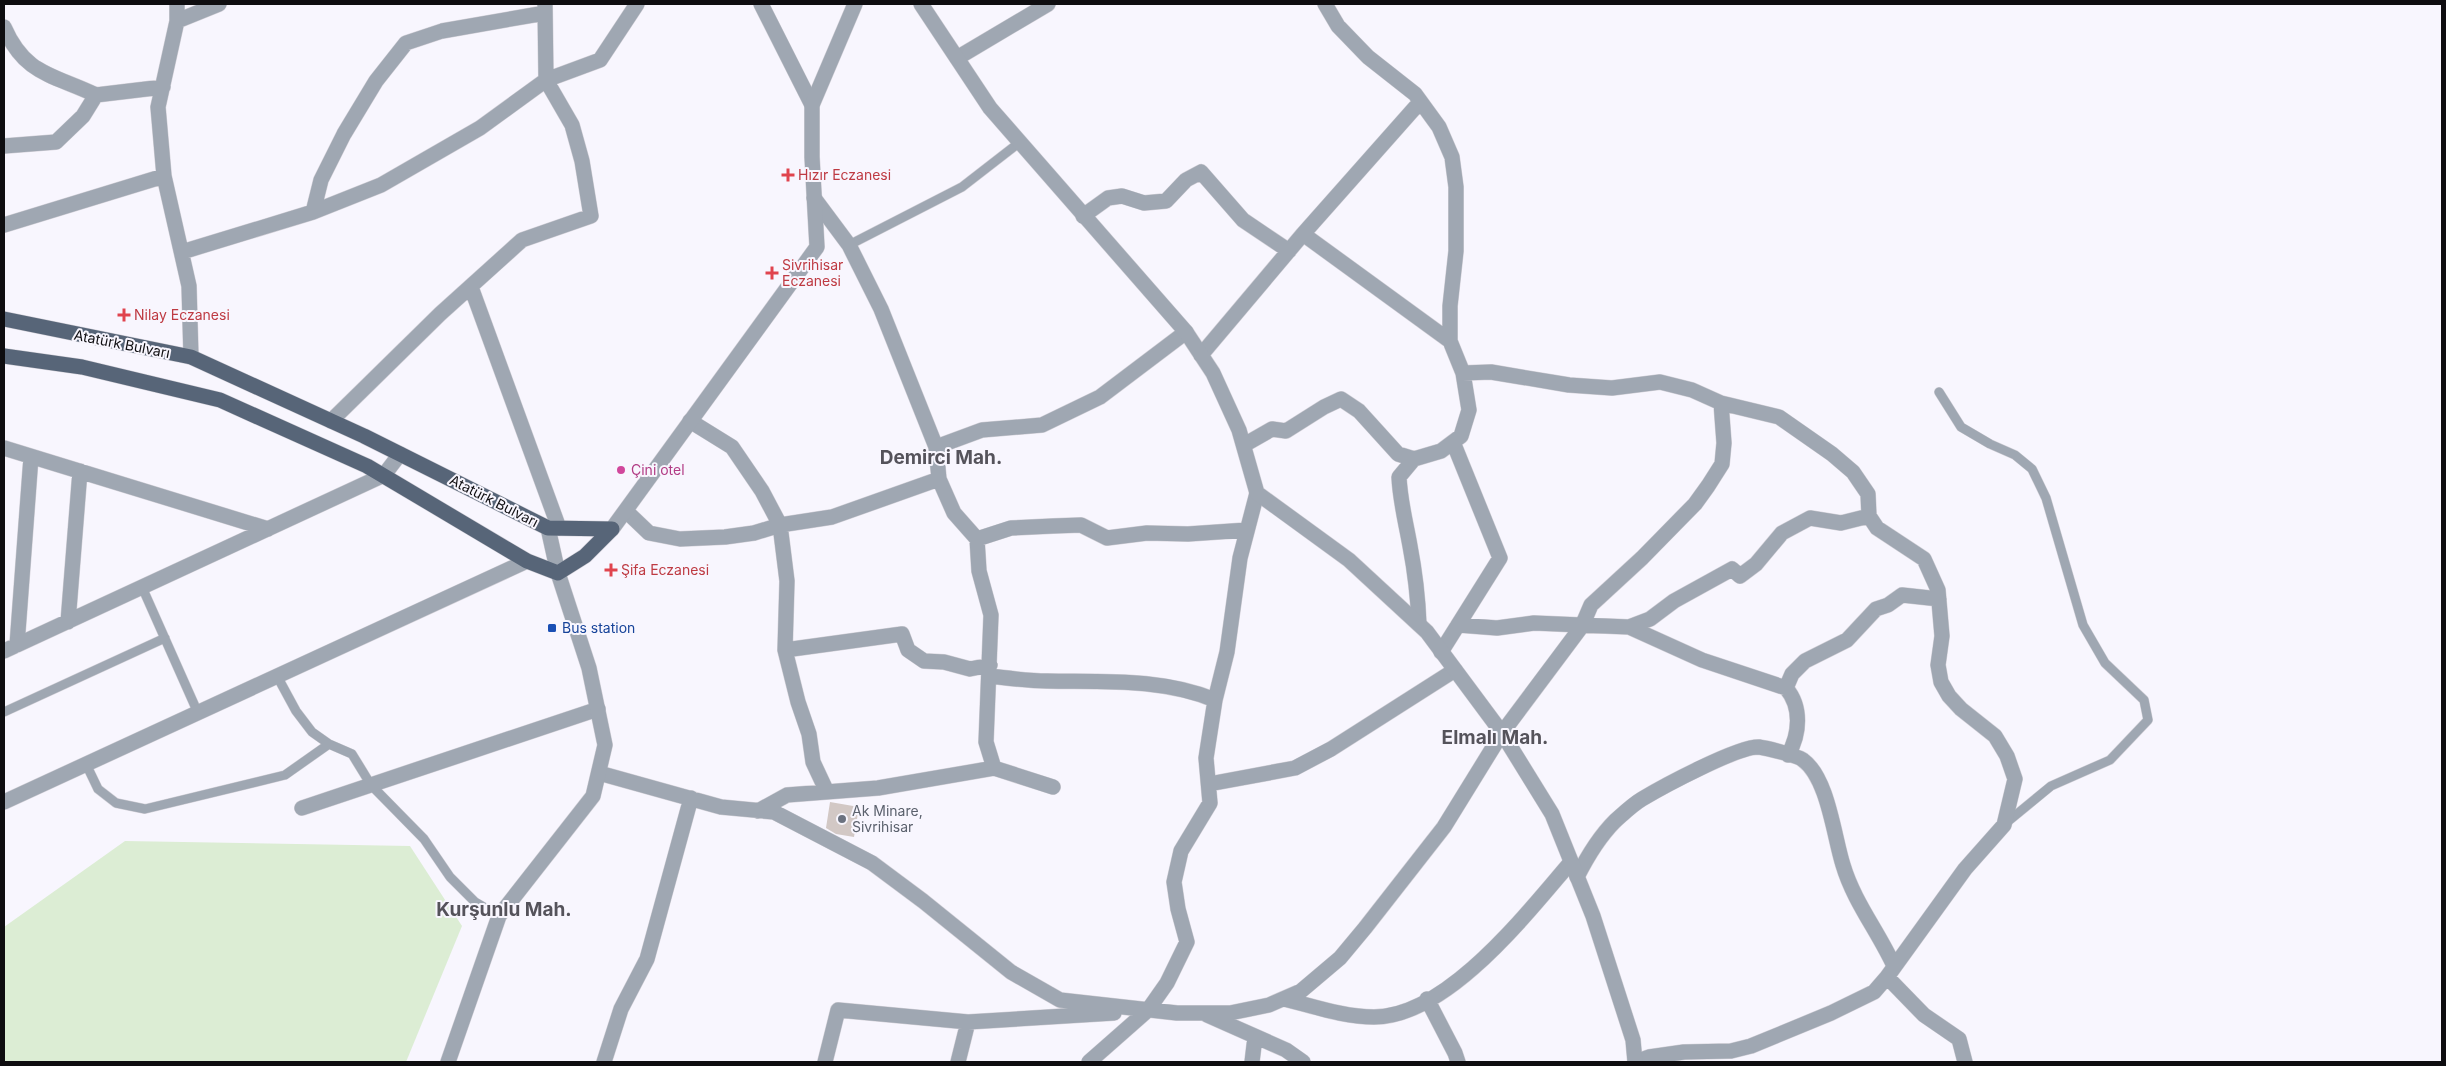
<svg xmlns="http://www.w3.org/2000/svg" width="2446" height="1066" viewBox="0 0 2446 1066" font-family="Inter,sans-serif">
  <style>
    .green { fill: #dcedd4 }
    .building { fill: #d2c8c5 }
    .lines { fill: none; stroke-linecap: round; stroke-linejoin: round }
    .service-casing { stroke: #d3d1d8; stroke-width: 10 }
    .minor-casing { stroke: #d3d1d8; stroke-width: 16 }
    .tertiary-casing { stroke: #d3d1d8; stroke-width: 16 }
    .primary-casing { stroke: #d3d1d8; stroke-width: 16 }
    .service { stroke: #9fa7b2; stroke-width: 9 }
    .minor { stroke: #9fa7b2; stroke-width: 15 }
    .tertiary { stroke: #9fa7b2; stroke-width: 15 }
    .primary { stroke: #576578; stroke-width: 15 }
    .health-dot { fill: #e0444e; stroke: #f8f6fe; stroke-width: 2 }
    .hotel-dot { fill: #d1479c; stroke: #f8f6fe; stroke-width: 2 }
    .transit-dot { fill: #1a4fb4; stroke: #f8f6fe; stroke-width: 2 }
    .worship-dot { fill: #6b7280; stroke: #f8f6fe; stroke-width: 2 }
    .labels { text-anchor: middle; stroke-width: 4; stroke-linejoin: round; paint-order: stroke }
    .health-label { font-size: 14px; fill: #be3a42; stroke: #f8f6fe; text-anchor: start }
    .street-label { font-size: 14px; fill: #0e0d10; stroke: #f8f6fe }
    .hotel-label { font-size: 14px; fill: #b23c85; stroke: #f8f6fe; text-anchor: start }
    .transit-label { font-size: 14px; fill: #164399; stroke: #f8f6fe; text-anchor: start }
    .worship-label { font-size: 14px; fill: #5b616d; stroke: #f8f6fe; text-anchor: start }
    .district-label { font-size: 19px; font-weight: bold; fill: #55535b; stroke: #f8f6fe }
  </style>
  <rect width="100%" height="100%" fill="#f8f6fe"/>
  <!-- green -->
  <path class="green" d="M125,841L410,846L462,926L406,1062H4V927Z"/>
  <!-- building -->
  <path class="building" d="M830,802L859,807L854,837L836,834L826,828Z"/>
  <g class="lines">
    <defs>
      <path id="service" d="M849,245L962,187L1020,142
        M1939,392L1961,427L1990,444L2015,455L2032,469L2046,498L2083,625L2105,663L2144,700L2148,720L2110,760L2051,786L2006,823
        M142,587L198,713
        M277,676L296,711L312,732L329,744L352,754L371,785L424,839L450,877L475,902L499,916
        M4,712L165,638
        M86,764L98,789L116,803L145,809L285,775L329,744"/>
      <path id="minor" d="M177,4V21L158,107L164,176L189,286L191,357
        M761,4L812,105
        M177,21L219,4
        M4,27C25,75 52,74 96,95
        M957,58L1048,4
        M4,146L56,142L83,116L96,95L163,87
        M313,212L321,180L344,134L376,81L406,43L442,31L545,13
        M1083,216L1108,198L1122,196L1144,203L1166,201L1186,180L1201,172L1243,220L1289,251
        M4,225L164,176
        M1303,234L1450,341
        M182,252L313,212L381,185L480,128L546,80L600,60L637,4
        M471,287L559,528
        M1201,355L1303,234L1420,102
        M1463,373L1491,372L1569,385L1612,388L1660,382L1692,390L1721,403L1779,417L1832,454L1853,472L1868,494L1869,516L1877,528L1924,559L1938,590L1942,636L1938,665L1941,682L1949,696L1961,709L1995,736L2007,756L2015,779L2004,825L1965,869L1887,977L1874,992L1831,1013L1751,1046L1731,1051L1684,1052L1649,1057L1635,1062
        M331,421L440,314L522,240L591,216L582,161L572,125L546,80L545,4
        M690,421L732,447L762,491L780,525L787,581L785,650L798,702L809,734L813,762L827,792
        M1244,445L1272,429L1286,431L1324,407L1341,399L1359,411L1398,454L1414,459L1441,451L1461,436L1469,410L1463,373L1450,341V306L1456,251V187L1452,157L1439,127L1415,94L1368,57L1338,26L1325,4
        M936,447L982,430L1042,425L1100,397L1186,332
        M4,448L268,529
        M1414,459L1399,477C1400,501 1406,523 1410,546C1415,572 1418,598 1419,624
        M939,479L954,513L977,539L979,571L991,615L986,742L994,768
        M626,511L649,533L680,539L725,537L754,533L780,525L832,517L939,479L936,447L881,309L849,245L814,198
        M977,539L1011,528L1053,526L1081,525L1107,538L1147,533L1188,534L1247,530
        M68,622L80,471
        M1458,625L1497,628L1534,623L1629,627L1650,619L1674,601L1732,569L1740,576L1756,564L1782,533L1810,518L1841,523L1869,516
        M1629,627L1702,660L1786,688C1802,707 1800,734 1788,755
        M17,645L31,457
        M785,650L902,634L908,650L924,661L944,662L970,669L990,665
        M4,651L384,475L400,454
        M1441,652L1500,558L1453,442
        M989,676C1008,678 1028,681 1047,681C1103,682 1162,678 1215,700
        M1786,688L1792,674L1805,661L1847,640L1876,609L1888,605L1902,595L1939,599
        M599,773L721,807L774,812L872,863L923,901L1011,972L1060,1000L1177,1013H1230L1269,1005L1301,991L1340,958L1365,928L1444,827L1502,733L1582,626L1591,605L1642,558L1695,504L1708,486L1722,464L1724,443L1721,403
        M1209,784L1295,768L1331,749L1455,670
        M4,802L527,561
        M302,808L598,709
        M758,811L787,795L878,788L994,768L1053,787
        M1577,877C1587,857 1599,837 1615,821C1623,814 1632,805 1642,799C1662,787 1738,746 1759,747C1766,748 1799,756 1803,760C1828,778 1834,837 1843,865C1854,902 1878,931 1894,966
        M1887,977L1924,1015L1959,1039L1965,1062
        M1284,999C1313,1006 1344,1017 1374,1017C1447,1017 1527,913 1571,862
        M1427,999L1455,1053L1458,1062
        M1207,1015L1286,1050L1303,1062
        M604,1062L621,1009L647,959L691,798
        M825,1062L838,1010L968,1022L1114,1013
        M958,1062L968,1022
        M1089,1062L1148,1010L1167,983L1187,942L1178,909L1174,882L1181,851L1210,803L1206,758L1215,700L1227,652L1240,558L1257,493
        M1252,1062L1255,1037"/>
      <path id="tertiary" d="M921,4L990,108L1186,332L1213,373L1239,430L1257,493L1349,560L1427,632L1502,733L1552,814L1593,916L1633,1040L1635,1062
        M612,529L817,247L812,157V105L855,4
        M448,1062L499,916L593,796L605,745L589,668L558,573L548,528"/>
      <path id="primary" d="M4,319L191,357L364,436L548,528L612,529
        M4,356L82,367L220,400L367,466L527,561L558,573L585,556L612,529"/>
    </defs>
    <!-- service casing -->
    <use href="#service" class="service-casing"/>
    <!-- minor casing -->
    <use href="#minor" class="minor-casing"/>
    <!-- tertiary casing -->
    <use href="#tertiary" class="tertiary-casing"/>
    <!-- primary casing -->
    <use href="#primary" class="primary-casing"/>
    <!-- service -->
    <use href="#service" class="service"/>
    <!-- minor -->
    <use href="#minor" class="minor"/>
    <!-- tertiary -->
    <use href="#tertiary" class="tertiary"/>
    <!-- primary -->
    <use href="#primary" class="primary"/>
  </g>
  <!-- markers -->
  <g class="health-dot">
    <path d="M785.5 167.5h5v5h5v5h-5v5h-5v-5h-5v-5h5z"/>
    <path d="M769.5 265.5h5v5h5v5h-5v5h-5v-5h-5v-5h5z"/>
    <path d="M121.5 307.5h5v5h5v5h-5v5h-5v-5h-5v-5h5z"/>
    <path d="M608.5 562.5h5v5h5v5h-5v5h-5v-5h-5v-5h5z"/>
  </g>
  <circle class="hotel-dot" cx="621" cy="470" r="5"/>
  <rect class="transit-dot" x="547" y="623" width="10" height="10" rx="2.5"/>
  <circle class="worship-dot" cx="842" cy="819" r="5"/>
  <g class="labels">
    <!-- health labels -->
    <g class="health-label">
      <text x="798" y="180">Hızır Eczanesi</text>
      <text x="782" y="270">Sivrihisar<tspan x="782" dy="16">Eczanesi</tspan></text>
      <text x="134" y="320">Nilay Eczanesi</text>
      <text x="621" y="575">Şifa Eczanesi</text>
    </g>
    <!-- street labels -->
    <g class="street-label">
      <text transform="translate(122 344) rotate(11)" y="5">Atatürk Bulvarı</text>
      <text transform="translate(494 501) rotate(27)" y="5">Atatürk Bulvarı</text>
    </g>
    <!-- hotel labels -->
    <g class="hotel-label">
      <text x="631" y="475">Çini otel</text>
    </g>
    <!-- transit labels -->
    <g class="transit-label">
      <text x="562" y="633">Bus station</text>
    </g>
    <!-- worship labels -->
    <g class="worship-label">
      <text x="852" y="816">Ak Minare,<tspan x="852" dy="16">Sivrihisar</tspan></text>
    </g>
    <!-- district labels -->
    <g class="district-label">
      <text x="941" y="464">Demirci Mah.</text>
      <text x="1495" y="744">Elmalı Mah.</text>
      <text x="504" y="916">Kurşunlu Mah.</text>
    </g>
  </g>
  <!-- border -->
  <rect width="2446" height="1066" fill="none" stroke="#0e0d10" stroke-width="10"/>
</svg>
